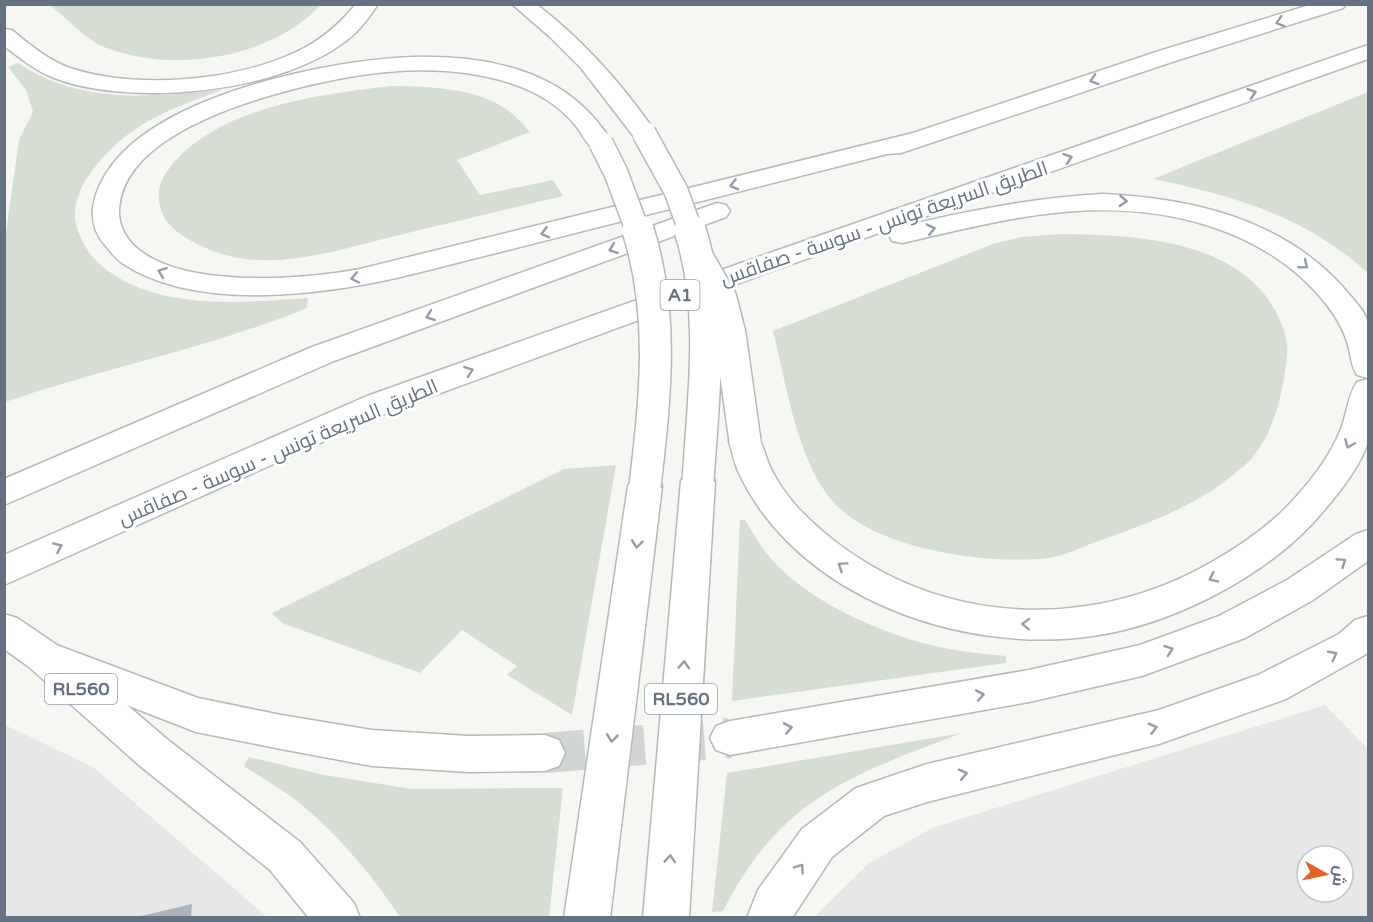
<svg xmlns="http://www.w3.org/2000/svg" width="1373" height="922" viewBox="0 0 1373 922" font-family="'Varela Round',Cairo,sans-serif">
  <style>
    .built { fill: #e6e7e6; fill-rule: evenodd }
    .green { fill: #d6ddd3 }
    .building { fill: #aeb4bb }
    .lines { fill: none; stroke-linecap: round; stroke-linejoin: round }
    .motorway-tunnel { stroke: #d2d5d6; stroke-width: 40; stroke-dasharray: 40 20; stroke-linecap: butt }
    .trunk-casing { stroke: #b6b9bc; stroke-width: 3 }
    .motorway-casing { stroke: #b6b9bc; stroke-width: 3 }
    .trunk { fill: #fff; fill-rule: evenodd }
    .motorway { fill: #fff; fill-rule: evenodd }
    .trunk-bridge-far1-casing { stroke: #b6b9bc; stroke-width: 26; stroke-linecap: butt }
    .trunk-bridge-casing { stroke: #b6b9bc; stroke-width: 34; stroke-linecap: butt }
    .motorway-bridge-far1-casing { stroke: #b6b9bc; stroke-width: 26; stroke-linecap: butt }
    .motorway-bridge-casing { stroke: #b6b9bc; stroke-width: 34; stroke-linecap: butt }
    .trunk-bridge-far1 { stroke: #fff; stroke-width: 23 }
    .trunk-bridge { stroke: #fff; stroke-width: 31 }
    .motorway-bridge-far1 { stroke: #fff; stroke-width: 23 }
    .motorway-bridge { stroke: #fff; stroke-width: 31 }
    .oneway { stroke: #929da9 }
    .labels { text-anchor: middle; stroke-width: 6; stroke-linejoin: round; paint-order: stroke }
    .shield { fill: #fff; stroke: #929da9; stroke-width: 1.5 }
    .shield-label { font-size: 18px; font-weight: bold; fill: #647384 }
    .street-label { font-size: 20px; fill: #647384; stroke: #fff }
  </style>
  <rect width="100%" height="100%" fill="#f6f6f2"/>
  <!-- built -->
  <path class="built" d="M1325,705L1368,749V917H814L868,864L932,828ZM1307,856H1343V892H1307Z
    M5,725L93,767L267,917L5,918Z"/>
  <!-- green -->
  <path class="green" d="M50,5H321C270,59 172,74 104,47C89,42 63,15 50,5Z
    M18,63C81,105 151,97 222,90C197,99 173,108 150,120C119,137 73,179 75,218C76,227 80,236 84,244C98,272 137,290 167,296C213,306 261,301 308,298L307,308C209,348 104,368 5,402V239L19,140L33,112L26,90L8,67Z
    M391,86C427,86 481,88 510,112C517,117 524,126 530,132L457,160L480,195L553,180L563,196C507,209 451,223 395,236C345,248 290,267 238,258C213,253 172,237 162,213C154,191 161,177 176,160C225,106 322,94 391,86Z
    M1368,92V273C1305,216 1235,196 1153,179Z
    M1060,234C1130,235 1227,238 1270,302C1279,316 1285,328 1287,345C1288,353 1286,363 1285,371C1281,401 1272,434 1252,458C1247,464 1239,470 1233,475C1191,509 1143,525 1093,543C1079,548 1063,556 1049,558C987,565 870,550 829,497C796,454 786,383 773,331L993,244L1021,237Z
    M616,465L572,715L507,675L517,666L462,630L420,673L282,623L272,613L564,469Z
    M740,520H745C753,532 759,545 768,555C808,604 894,640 955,650C972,653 989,654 1006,656V663L732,701Z
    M962,733C852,775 780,798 723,911L712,912L727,773Z
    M249,757L324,775L412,789L563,788L549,917H400C373,876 340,837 302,805C284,790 263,779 244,766Z"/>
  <!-- building -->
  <path class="building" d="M192,904L191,918H138L137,917Z"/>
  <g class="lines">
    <!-- motorway-tunnel -->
    <path class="motorway-tunnel" d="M545,753L730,738"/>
    <defs>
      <path id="trunk" d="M512,4H536C583,40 623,85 656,133L653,138L644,140L635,138L581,68L550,37Z
        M698,469L710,472L715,481L689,918H643L681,481L686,472Z
        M4,614L17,618L57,645L168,740L300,842L354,903L360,918H309L270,870L140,766L29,667L4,649Z"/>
      <path id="motorway" d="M356,4H378C371,15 361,28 352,36C286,93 134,108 54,78C36,71 20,58 4,46V29L12,30C30,45 50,62 73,69C140,90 242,81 304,48C325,37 341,22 356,4Z
        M1313,4H1346L1343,8L1175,61L901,153L887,154L417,273C333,294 198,314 122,263C115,258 110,251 105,245C83,220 94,189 112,165C166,94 327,60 413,57C452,56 496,60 533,75C569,90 592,111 613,143L610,148C604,150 597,152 592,148C586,143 581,132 576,126C560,106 537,92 513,84C435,58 349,73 272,95C221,110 130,142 120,202C116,221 124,238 139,250C187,288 302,280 360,269L913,133L1159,51Z
        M1368,45V59L761,275L389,412L4,585V555L367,396L741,263Z
        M1102,194C1190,198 1280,218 1342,286C1350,296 1365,310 1368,323C1372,337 1368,363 1368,378L1357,375C1351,366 1351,355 1348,345C1344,330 1336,317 1327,305C1265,226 1159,203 1063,212C1009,217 955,231 902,243L892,241L889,235L892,229C961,212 1030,198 1102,194Z
        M717,203L726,205L730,211L726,217L334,361L4,505V479L312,347Z
        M1368,379C1370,393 1372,428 1368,442C1359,470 1332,502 1312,524C1259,580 1170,625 1093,636C963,655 796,598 738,471C734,462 732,451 729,441L734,433L745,430L756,433C763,444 765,455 770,467C776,480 788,497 798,508C907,622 1075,640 1210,563C1242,545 1272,524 1296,497C1314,477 1331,454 1341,429C1347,413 1348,395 1357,382Z
        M645,474L657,477L662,486L610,918H564L628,486L633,477Z
        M1368,530V561L1313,600L1245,638L1142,676L1029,702L730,755L716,750L710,738L716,726L730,721L1029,670L1140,645L1219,616L1287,580L1356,534Z
        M1368,616V653L1286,699L1159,744L927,802L884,816L832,857L792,918H747L758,890L802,829L856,788L927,764L1159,710L1258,675L1339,634L1355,620Z
        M43,640L198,698L281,715L372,730L469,736L545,735L559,740L565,753L559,766L545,771L469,772L372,766L281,749L196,732L29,667L24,656L29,645Z"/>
    </defs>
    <!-- trunk casing -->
    <use href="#trunk" class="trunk-casing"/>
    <!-- motorway casing -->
    <use href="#motorway" class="motorway-casing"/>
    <!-- trunk -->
    <use href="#trunk" class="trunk"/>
    <!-- motorway -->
    <use href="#motorway" class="motorway"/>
    <defs>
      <path id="trunk-bridge-far1" d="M644,133L676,191L691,232"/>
      <path id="trunk-bridge" d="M690,230C716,311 703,399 698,481"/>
      <path id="motorway-bridge-far1" d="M601,143L616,173L638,232"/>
      <path id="motorway-bridge" d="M638,230C665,315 655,400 645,486
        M698,259L721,299L730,334L745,441"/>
    </defs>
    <!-- trunk-bridge-far1 casing -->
    <use href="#trunk-bridge-far1" class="trunk-bridge-far1-casing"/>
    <!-- trunk-bridge casing -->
    <use href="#trunk-bridge" class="trunk-bridge-casing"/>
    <!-- motorway-bridge-far1 casing -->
    <use href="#motorway-bridge-far1" class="motorway-bridge-far1-casing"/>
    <!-- motorway-bridge casing -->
    <use href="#motorway-bridge" class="motorway-bridge-casing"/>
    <!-- trunk-bridge-far1 -->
    <use href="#trunk-bridge-far1" class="trunk-bridge-far1"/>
    <!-- trunk-bridge -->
    <use href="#trunk-bridge" class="trunk-bridge"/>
    <!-- motorway-bridge-far1 -->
    <use href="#motorway-bridge-far1" class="motorway-bridge-far1"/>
    <!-- motorway-bridge -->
    <use href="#motorway-bridge" class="motorway-bridge"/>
  </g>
  <!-- one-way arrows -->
  <defs><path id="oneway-chevron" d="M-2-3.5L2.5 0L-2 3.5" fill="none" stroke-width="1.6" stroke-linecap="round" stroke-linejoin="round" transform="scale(1.5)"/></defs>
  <g class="oneway">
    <use href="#oneway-chevron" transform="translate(1280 22) rotate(163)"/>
    <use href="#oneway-chevron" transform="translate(1094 80) rotate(162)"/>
    <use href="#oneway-chevron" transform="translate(1252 93) rotate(-19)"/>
    <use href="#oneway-chevron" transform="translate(1068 158) rotate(-19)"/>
    <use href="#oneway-chevron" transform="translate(734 185) rotate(166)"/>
    <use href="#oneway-chevron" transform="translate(1123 201) rotate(4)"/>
    <use href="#oneway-chevron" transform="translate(931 229) rotate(-13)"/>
    <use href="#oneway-chevron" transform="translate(545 233) rotate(166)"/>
    <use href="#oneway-chevron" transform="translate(613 249) rotate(160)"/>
    <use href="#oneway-chevron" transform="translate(1304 265) rotate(39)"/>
    <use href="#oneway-chevron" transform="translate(162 272) rotate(-160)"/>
    <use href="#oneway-chevron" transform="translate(355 278) rotate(168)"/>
    <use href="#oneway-chevron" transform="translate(430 316) rotate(160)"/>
    <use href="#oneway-chevron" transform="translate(469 371) rotate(-20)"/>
    <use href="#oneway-chevron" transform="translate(1349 444) rotate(113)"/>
    <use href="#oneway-chevron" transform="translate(637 544) rotate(97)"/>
    <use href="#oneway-chevron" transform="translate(58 547) rotate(-24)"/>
    <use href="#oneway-chevron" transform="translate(1342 562) rotate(-34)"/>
    <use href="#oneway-chevron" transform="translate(842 566) rotate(-146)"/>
    <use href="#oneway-chevron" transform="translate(1213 578) rotate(154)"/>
    <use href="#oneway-chevron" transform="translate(1026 624) rotate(-178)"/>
    <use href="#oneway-chevron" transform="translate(1169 650) rotate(-20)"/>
    <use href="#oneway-chevron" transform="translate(1333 655) rotate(-27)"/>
    <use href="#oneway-chevron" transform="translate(684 665) rotate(-86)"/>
    <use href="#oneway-chevron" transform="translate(980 695) rotate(-10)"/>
    <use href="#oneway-chevron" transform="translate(788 728) rotate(-10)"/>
    <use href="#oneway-chevron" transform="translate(1153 728) rotate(-15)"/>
    <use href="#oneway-chevron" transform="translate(612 738) rotate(97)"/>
    <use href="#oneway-chevron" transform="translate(963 774) rotate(-13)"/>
    <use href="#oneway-chevron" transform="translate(670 859) rotate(-86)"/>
    <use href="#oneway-chevron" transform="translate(800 868) rotate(-55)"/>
  </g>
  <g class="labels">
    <!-- shield labels -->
    <g class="shield">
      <rect x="660.5" y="280" width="39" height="30" rx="4.5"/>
      <rect x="45" y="674" width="72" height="30" rx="4.5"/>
      <rect x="645" y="684" width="72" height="30" rx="4.5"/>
    </g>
    <g class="shield-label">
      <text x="680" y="301">A1</text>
      <text x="81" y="695">RL560</text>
      <text x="681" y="705">RL560</text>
    </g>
    <!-- street labels -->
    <g class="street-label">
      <text transform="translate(884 223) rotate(-19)" y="7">الطريق السريعة تونس - سوسة - صفاقس</text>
      <text transform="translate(278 452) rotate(-23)" y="7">الطريق السريعة تونس - سوسة - صفاقس</text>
    </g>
  </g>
  <!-- border -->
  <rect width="1373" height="922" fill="none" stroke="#647384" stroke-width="12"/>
  <!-- north arrow -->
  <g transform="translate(1325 874) rotate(99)"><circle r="28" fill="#ffffff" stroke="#c1c7ce" stroke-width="1.5"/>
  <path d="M0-4.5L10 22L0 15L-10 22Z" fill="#e86120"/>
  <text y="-9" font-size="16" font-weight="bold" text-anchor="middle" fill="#647384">ش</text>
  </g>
</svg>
